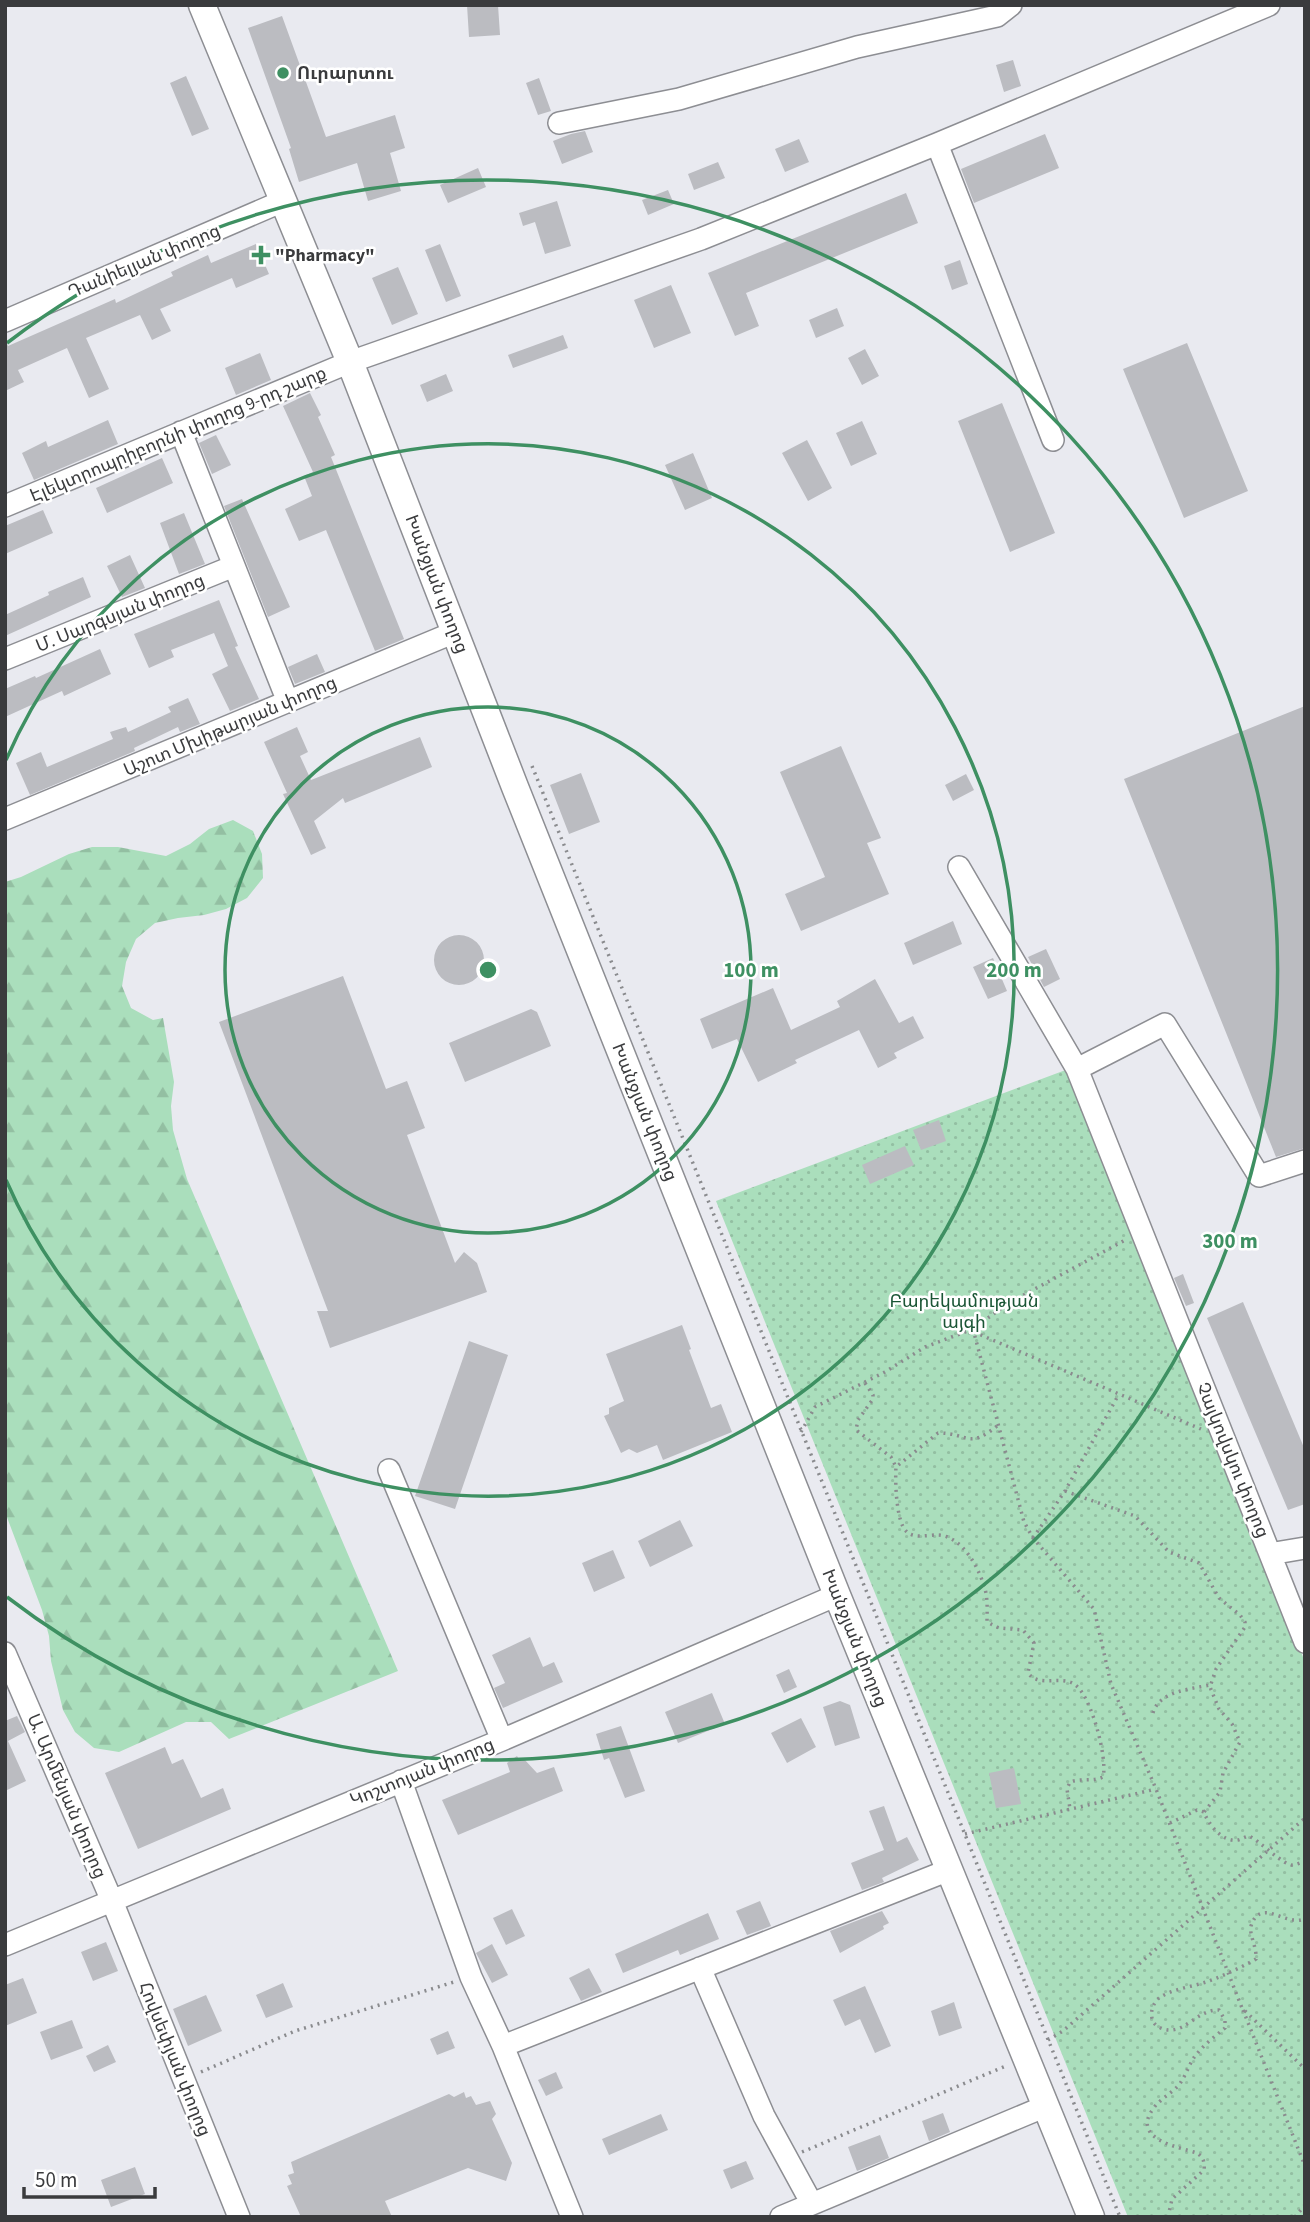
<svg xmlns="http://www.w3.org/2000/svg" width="1310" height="2222" viewBox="0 0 1310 2222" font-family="'Source Sans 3','Noto Sans Armenian',sans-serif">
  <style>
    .grass { fill: url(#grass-dots) }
    .forest { fill: url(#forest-firs) }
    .building { fill: #bbbcc1 }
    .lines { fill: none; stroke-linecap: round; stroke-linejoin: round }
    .minor-casing { stroke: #8d8e93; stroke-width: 24 }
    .major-casing { stroke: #8d8e93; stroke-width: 29 }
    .path { stroke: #8a8b8e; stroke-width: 3.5; stroke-dasharray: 2 5; stroke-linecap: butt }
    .minor { stroke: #fff; stroke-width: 21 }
    .major { stroke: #fff; stroke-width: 26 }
    .ring { fill: none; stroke: #3e9062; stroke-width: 3.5 }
    .poi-dot { fill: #3e9062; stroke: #fff; stroke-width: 2.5 }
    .labels { text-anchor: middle; stroke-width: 5; stroke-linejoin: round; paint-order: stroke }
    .poi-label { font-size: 18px; font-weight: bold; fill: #3a3b3d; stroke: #fff; text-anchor: start }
    .street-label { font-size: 18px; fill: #3a3b3d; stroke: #fff }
    .park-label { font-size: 18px; fill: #1a5535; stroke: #fff }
    .centre { fill: #3e9062; stroke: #fff; stroke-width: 3.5 }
    .ring-label { font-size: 21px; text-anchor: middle; font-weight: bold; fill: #3e9062; stroke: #fff; stroke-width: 5; stroke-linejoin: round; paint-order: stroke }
  </style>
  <defs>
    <pattern id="grass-dots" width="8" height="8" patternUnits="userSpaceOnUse" patternTransform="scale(1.75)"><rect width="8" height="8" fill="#aadebc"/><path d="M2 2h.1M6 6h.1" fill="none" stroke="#93bfa2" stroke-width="1.8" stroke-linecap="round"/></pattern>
    <pattern id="forest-firs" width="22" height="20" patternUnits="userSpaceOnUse" patternTransform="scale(1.75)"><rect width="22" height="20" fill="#aadebc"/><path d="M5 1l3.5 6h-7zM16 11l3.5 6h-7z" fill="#93bfa2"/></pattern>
  </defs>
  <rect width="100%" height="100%" fill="#e9eaf0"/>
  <!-- grass -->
  <path class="grass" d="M1071,1068L1305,1662V2217H1128L716,1201Z"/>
  <!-- forest -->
  <path class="forest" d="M233,820L253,831L262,854L263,878L247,898L226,909L204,915L178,918L155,923L136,939L126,962L122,986L131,1008L153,1020L163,1018L174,1082L171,1106L173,1130L187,1179L398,1671L229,1739L211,1722H186L119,1752L94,1748L75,1732L63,1710L51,1661L49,1636L42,1610L5,1512V882L21,877L69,854L92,847H118L166,856L190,844L209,829Z"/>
  <!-- building -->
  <path class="building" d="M467,5H498L500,35L469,37Z
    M282,16L326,137L395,115L405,148L390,153L401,191L368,201L357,163L299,182L289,149L291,148L248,28Z
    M1013,60L1021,86L1004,92L996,65Z
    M186,76L209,129L192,136L170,83Z
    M539,78L551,111L538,115L526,83Z
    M585,131L593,152L562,164L553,141L571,134Z
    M1045,134L1059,168L974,203L961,169Z
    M799,139L809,162L785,172L775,149Z
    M718,162L725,178L694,190L688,174Z
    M478,168L486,187L448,203L440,185Z
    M668,190L674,204L648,215L642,200Z
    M906,193L918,223L746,293L759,326L735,336L708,273Z
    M557,201L571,246L545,254L535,222L523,226L519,213Z
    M256,244L269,274L236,288L232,278L160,309L171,331L152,340L140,315L86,338L109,389L89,398L67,348L18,370L24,382L5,391V340L8,346L115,299L116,303L173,276L171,272L208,255L211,263Z
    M440,244L461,296L446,302L425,250Z
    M960,260L968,284L952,290L944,266Z
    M398,267L418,314L392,325L372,278Z
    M671,285L691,333L654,348L634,300Z
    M837,308L844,326L816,338L809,320Z
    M563,335L568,348L513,368L508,355Z
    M1187,343L1248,491L1184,518L1123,369Z
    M865,349L879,376L862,385L848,358Z
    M260,353L271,380L236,395L225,368Z
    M446,374L453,391L427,402L420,385Z
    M310,393L321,415L318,417L335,455L331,457L404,639L375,651L326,530L299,541L285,509L312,496L304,476L313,472L283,406Z
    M1002,403L1055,533L1010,552L958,421Z
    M108,420L118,444L34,480L22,453L46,441L48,447Z
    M862,421L877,454L851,466L836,433Z
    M216,435L231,465L212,474L199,443Z
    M807,440L832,488L808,501L782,453Z
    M693,453L712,498L685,510L665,465Z
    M162,458L173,483L107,513L96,488Z
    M242,499L290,607L268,617L224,506Z
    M43,510L53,533L5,554V526Z
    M184,513L205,564L179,574L160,523Z
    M130,555L145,588L122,597L107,566Z
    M83,577L91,597L5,636V615L49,595L48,592Z
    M219,600L238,646L235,647L259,699L230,711L212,674L228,666L214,633L171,650L174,657L149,668L134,634Z
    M100,649L111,674L64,696L62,691L5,717V689L35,676L36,678Z
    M317,654L325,672L295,684L288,667Z
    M188,698L200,724L180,732L178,727L134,748L135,751L30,795L16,763L41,752L47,767L113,739L110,732L126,727L128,732L171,712L168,707Z
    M1305,706V1148L1276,1157L1124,779Z
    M297,727L308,752L300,756L311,780L420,737L432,767L345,803L343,798L314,821L326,848L311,855L283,794L287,793L264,742Z
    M841,746L881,838L867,843L889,894L801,931L785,894L825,877L780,772Z
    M581,773L600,822L569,834L550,785Z
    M966,774L974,790L953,801L945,785Z
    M953,921L962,944L913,965L904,943Z
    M434 960a25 25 0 1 1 50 0a25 25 0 1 1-50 0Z
    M1046,949L1060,979L1044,987L1028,957Z
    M993,958L1007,991L988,999L973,967Z
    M343,976L386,1089L407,1081L425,1128L407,1135L455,1263L464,1252L477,1263L487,1292L330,1348L317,1311H328L219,1022Z
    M875,979L899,1023L913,1016L924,1038L894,1053L897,1058L878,1068L859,1030L795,1060L797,1063L758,1082L737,1039L712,1049L700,1019L773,988L791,1030L840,1007L837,1001Z
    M531,1009L537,1012L551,1046L465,1082L449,1043Z
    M939,1120L946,1141L921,1150L913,1130Z
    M905,1146L914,1165L870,1184L862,1165Z
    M1183,1274L1194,1303L1186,1306L1174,1278Z
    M1243,1302L1305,1450V1504L1288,1510L1207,1318Z
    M682,1325L691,1349L689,1350L711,1408L721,1404L732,1432L663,1460L657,1445L637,1453L629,1449L621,1453L604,1416L609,1414V1408L624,1401L606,1354Z
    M469,1341L508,1355L455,1509L415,1496Z
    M680,1520L693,1546L650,1567L638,1541Z
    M613,1550L625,1578L594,1592L582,1563Z
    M530,1637L543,1667L554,1662L563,1682L503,1708L494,1688L505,1683L492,1655Z
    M789,1669L797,1687L784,1693L776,1675Z
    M712,1693L725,1724L678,1743L665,1712Z
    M840,1701L850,1705L860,1738L835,1746L823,1707Z
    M17,1716L25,1732L8,1741L26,1781L5,1791V1721Z
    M801,1718L816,1747L787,1763L771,1733Z
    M621,1726L645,1791L625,1798L609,1758L604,1760L596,1734Z
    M165,1747L172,1764L183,1759L201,1798L223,1788L231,1809L138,1849L105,1773Z
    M517,1756L520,1761L524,1759L537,1773L554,1767L563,1791L458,1835L442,1800L510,1772L507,1763Z
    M1014,1768L1021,1804L996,1808L989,1773Z
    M884,1806L897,1842L907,1837L919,1860L882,1878L884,1882L862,1890L851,1863L884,1850L869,1811Z
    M760,1901L771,1926L747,1935L736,1911Z
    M512,1909L525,1936L506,1945L493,1918Z
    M882,1911L889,1923L883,1926L884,1929L840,1953L830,1931Z
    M708,1913L719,1939L680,1955L678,1950L623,1973L615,1954Z
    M106,1942L118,1971L93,1981L81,1952Z
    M492,1944L508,1975L492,1983L476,1953Z
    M589,1968L602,1992L581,2001L569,1978Z
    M23,1978L37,2013L5,2026V1985Z
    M283,1983L293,2007L266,2018L256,1995Z
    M865,1986L891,2046L875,2053L860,2019L845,2026L833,2000Z
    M206,1995L222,2031L188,2046L173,2009Z
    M954,2002L962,2028L939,2036L931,2011Z
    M72,2020L83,2048L51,2060L40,2032Z
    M448,2031L455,2048L437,2055L430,2039Z
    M108,2045L116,2062L94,2072L86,2056Z
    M556,2072L563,2088L546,2096L538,2080Z
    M464,2092L466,2098L471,2096L476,2105L490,2101L496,2114L492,2119L512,2163L506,2181L468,2168L385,2201L392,2217H301L287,2186L292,2184L288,2175L294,2173L291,2162L449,2094L454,2097Z
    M943,2113L950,2132L929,2141L922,2121Z
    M661,2114L668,2130L609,2155L602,2139Z
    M880,2135L889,2158L857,2171L848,2147Z
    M746,2161L754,2179L731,2189L723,2170Z
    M135,2167L145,2194L111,2207L101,2180Z"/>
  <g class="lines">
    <defs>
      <path id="minor" d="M559,123L679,99L857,47L997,16L1011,5
        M937,144L1053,440
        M5,321L283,201
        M181,432L288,702
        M5,506L350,362L701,239L937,144L1269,5
        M5,659L234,566
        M5,819L455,632
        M959,867L1077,1069
        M1305,1161L1259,1176L1165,1024L1077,1069L1305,1642
        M389,1470L502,1740
        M1270,1554L1305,1548
        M5,1653L112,1901L239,2217
        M401,1781L471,1977L503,2046L572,2217
        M5,1945L502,1740L837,1595
        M700,1968L764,2116L812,2204
        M503,2046L949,1870
        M781,2217L1046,2106"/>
      <path id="major" d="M202,5L350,362L515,787L837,1595L1091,2217"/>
    </defs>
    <!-- minor casing -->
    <use href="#minor" class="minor-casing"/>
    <!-- major casing -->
    <use href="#major" class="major-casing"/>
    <!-- path -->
    <path class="path" d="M532,766L1120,2217
      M973,1329L1024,1522L1033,1538L1094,1609L1111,1684L1156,1789L1242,2008L1305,2069
      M974,1332L1201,1429
      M865,1383L873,1395V1399L858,1420L856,1430L891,1457L896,1467
      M997,1426C967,1450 969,1433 938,1433L896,1467C895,1480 896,1521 906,1531C913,1539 928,1535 937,1535C962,1535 979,1568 985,1589C988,1600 987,1611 987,1622L999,1628L1023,1630L1034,1643L1028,1673C1039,1688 1060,1675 1074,1684C1091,1694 1108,1759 1103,1777C1092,1782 1081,1778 1070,1782L1067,1789L1070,1809
      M801,1432L815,1407L885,1372L925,1347L973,1329L1007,1304L1127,1239
      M1065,1491L1135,1516L1169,1552L1199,1563L1219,1598L1240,1615L1245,1622V1627L1216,1669L1210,1687L1219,1709L1232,1724L1240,1742L1223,1773L1220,1792L1204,1812
      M1033,1538L1065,1491L1119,1394
      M1153,1713C1159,1691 1191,1689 1210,1685
      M1170,1823L1197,1810L1204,1812C1208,1824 1223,1843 1238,1840C1242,1839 1245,1837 1249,1836C1261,1842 1284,1866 1293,1865C1296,1865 1302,1862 1305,1861
      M965,1834L1156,1789
      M1243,2010L1305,2166
      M1048,2040L1063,2031L1305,1818
      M201,2072L295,2031L454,1982
      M802,2152L1008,2065
      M1168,2217L1172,2199L1204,2170C1205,2162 1203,2157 1197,2153C1178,2147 1131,2139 1153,2109C1159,2100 1169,2095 1177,2087C1184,2080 1188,2067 1193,2059C1201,2047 1214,2037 1225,2028V2020L1219,2010C1199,2009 1187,2031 1169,2030C1164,2030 1157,2027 1154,2023C1149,2015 1152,2004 1159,1998C1172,1989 1191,1987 1206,1982C1223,1976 1240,1968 1256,1959C1257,1947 1249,1935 1251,1926C1259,1901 1279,1919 1294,1920C1298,1921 1301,1920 1305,1919
      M1295,2217L1305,2205"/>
    <!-- minor -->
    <use href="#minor" class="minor"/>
    <!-- major -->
    <use href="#major" class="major"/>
  </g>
  <!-- distance rings -->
  <g class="ring">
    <circle cx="488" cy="970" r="263"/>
    <path d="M6 760A526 526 0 1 1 6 1180"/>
    <path d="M7 343A790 790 0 1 1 7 1597"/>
  </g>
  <!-- markers -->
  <g class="poi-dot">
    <circle cx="283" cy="73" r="7"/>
    <path d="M257.5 244.5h7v7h7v7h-7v7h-7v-7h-7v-7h7z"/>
  </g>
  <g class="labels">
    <!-- poi labels -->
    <g class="poi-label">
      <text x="297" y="79">Ուրարտու</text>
      <text x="275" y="261">"Pharmacy"</text>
    </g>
    <!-- street labels -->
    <g class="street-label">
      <text transform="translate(144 261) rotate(-23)" y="6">Դանիելյան փողոց</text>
      <text transform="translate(178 434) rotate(-23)" y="6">Էլեկտրոպրիբորնի փողոց 9-րդ շարք</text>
      <text transform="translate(437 584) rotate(69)" y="6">Խանջյան փողոց</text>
      <text transform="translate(120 613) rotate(-22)" y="6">Մ. Սարգսյան փողոց</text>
      <text transform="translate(230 726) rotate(-23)" y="6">Աշոտ Մխիթարյան փողոց</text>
      <text transform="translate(645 1112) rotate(68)" y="6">Խանջյան փողոց</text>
      <text transform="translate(1233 1460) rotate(68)" y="6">Չայկովսկու փողոց</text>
      <text transform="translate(855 1638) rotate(68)" y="6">Խանջյան փողոց</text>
      <text transform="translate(422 1772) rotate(-22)" y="6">Կոշտոյան փողոց</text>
      <text transform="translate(67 1796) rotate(67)" y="6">Ա. Արմենյան փողոց</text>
      <text transform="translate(175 2059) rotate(68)" y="6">Հովսեփյան փողոց</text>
    </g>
    <!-- park labels -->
    <g class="park-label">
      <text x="964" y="1307">Բարեկամության<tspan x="964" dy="21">այգի</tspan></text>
    </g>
  </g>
  <circle cx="488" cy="970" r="10" class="centre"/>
  <g class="ring-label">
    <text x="751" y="977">100 m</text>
    <text x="1014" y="977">200 m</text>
    <text x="1230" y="1248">300 m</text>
  </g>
  <!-- border -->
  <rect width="1310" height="2222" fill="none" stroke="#3a3b3d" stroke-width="14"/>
  <!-- scale -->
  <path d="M24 2187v10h131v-10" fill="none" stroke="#3a3b3d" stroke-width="3.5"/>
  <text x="35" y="2187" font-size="21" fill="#3a3b3d" stroke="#ffffff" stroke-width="5" paint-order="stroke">50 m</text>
</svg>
